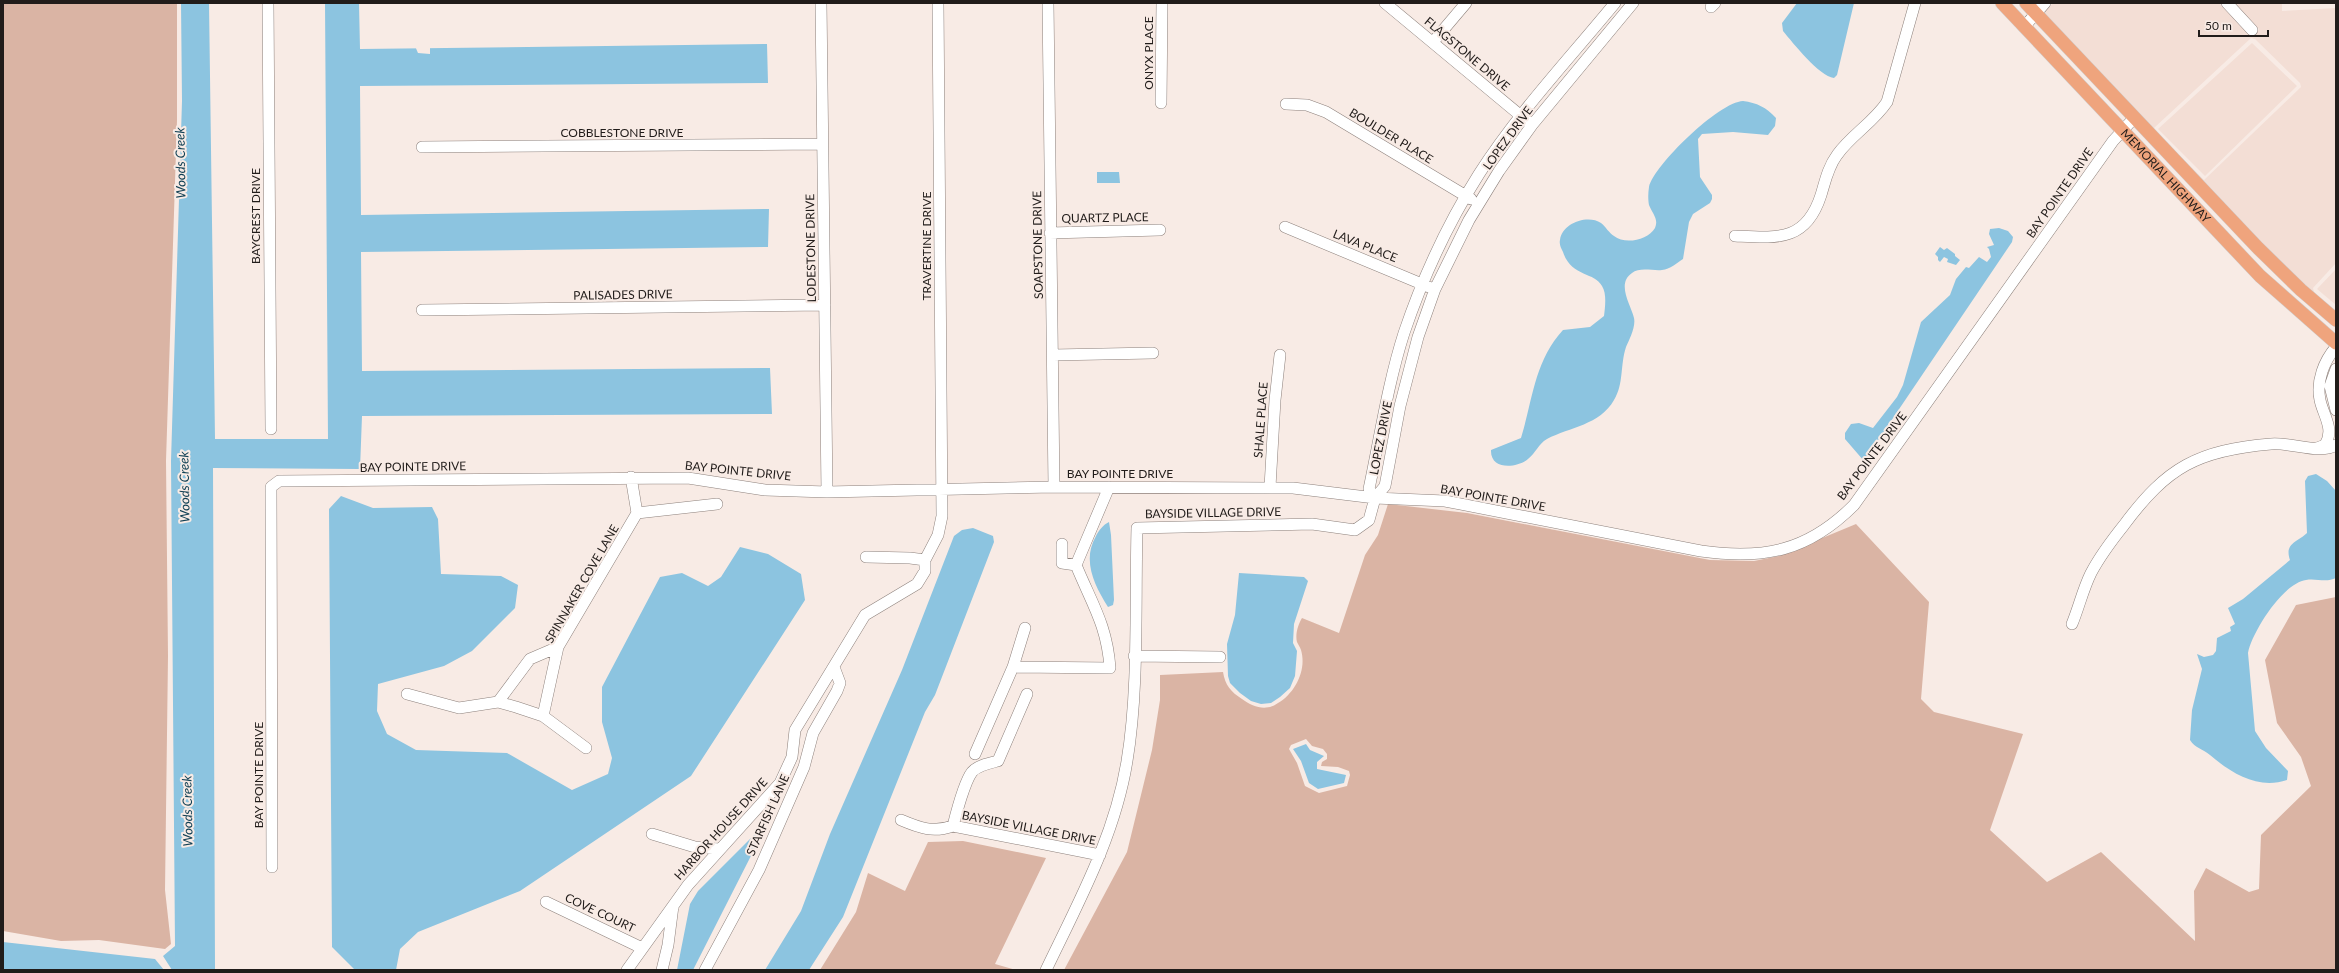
<svg xmlns="http://www.w3.org/2000/svg" width="2339" height="973" viewBox="0 0 2339 973" font-family="Lato,sans-serif">
  <style>
    .built { fill: #f3ded5; fill-rule: evenodd }
    .green { fill: #dab4a4; fill-rule: evenodd }
    .water { fill: #8cc4e0 }
    .pier { fill: #f8ebe5 }
    .lines { fill: none; stroke-linecap: round; stroke-linejoin: round }
    .minor-casing { stroke: #8d817c; stroke-width: 12 }
    .major-casing { stroke: #cecdcd; stroke-width: 14 }
    .minor { stroke: #fff; stroke-width: 11 }
    .major { stroke: #efa47d; stroke-width: 13 }
    .labels { text-anchor: middle; stroke-width: 4; stroke-linejoin: round; paint-order: stroke }
    .street-label { font-size: 12px; fill: #211c1a; stroke: #f8ebe5 }
    .water-label { font-size: 13px; font-style: italic; fill: #124155; stroke: #f8ebe5 }
  </style>
  <rect width="100%" height="100%" fill="#f8ebe5"/>
  <!-- built -->
  <path class="built" d="M2053,3H2219L2252,37L2259,29L2234,3H2282V11L2336,8V263L2313,288L2314,292L2336,313L2282,265L2042,14ZM2251,38L2255,39L2300,83L2301,87L2204,180L2155,131L2154,128Z
    M2252,43L2297,86L2205,176L2158,129Z
    M2336,269V305L2317,289Z"/>
  <!-- green -->
  <path class="green" d="M3,3H177V120L166,461L168,656L165,890L171,944L165,949L99,940L61,941L3,931Z
    M1388,504L1467,513L1710,560L1754,561L1779,556L1856,524L1929,602L1921,699L1934,712L2023,734L1990,830L2047,882L2101,852L2195,941L2194,891L2206,868L2249,892L2259,889L2261,835L2311,786L2301,757L2277,723L2265,660L2296,605L2336,597V970H1064L1127,852L1152,750L1160,700V675L1223,672C1225,685 1231,692 1242,699C1253,707 1266,712 1278,703C1295,693 1307,670 1301,650C1300,647 1298,644 1297,642C1295,634 1298,625 1302,618L1339,633L1365,555L1378,535ZM1306,739L1312,746L1323,749L1327,754V759L1322,762L1321,766L1338,767L1349,771L1350,775L1347,786L1319,793L1305,786L1297,763L1289,749L1291,745Z
    M963,841L1046,858L995,964L1016,970H820L856,912L868,873L905,891L928,842Z"/>
  <!-- water -->
  <path class="water" d="M181,3H209L215,439H328L325,3H359L360,49L767,44L768,83L360,86L361,215L769,209L768,247L361,252L362,371L770,368L772,414L362,416L360,469L213,468L215,969L276,970H172L163,956L175,946L171,461L182,101Z
    M1797,3H1854L1837,75L1834,78C1819,76 1793,43 1783,31L1782,23Z
    M1743,101C1757,103 1766,107 1776,118L1775,126L1768,135L1733,132L1702,134L1698,139L1700,177L1712,195V199L1710,203L1693,214L1689,222L1683,259C1677,263 1670,269 1662,270C1653,271 1639,267 1632,273C1616,284 1631,305 1634,318C1636,327 1629,340 1626,347C1620,365 1624,384 1614,400C1600,425 1570,427 1547,439C1538,444 1536,453 1528,459C1518,468 1490,471 1491,450L1521,438C1533,399 1534,362 1563,330L1590,327L1604,316C1605,307 1607,294 1602,286C1595,272 1571,277 1563,252C1561,248 1559,244 1560,240C1562,223 1588,214 1601,223C1606,227 1609,233 1614,236C1625,245 1648,240 1655,228C1659,219 1652,213 1649,205C1648,200 1648,193 1649,187C1654,165 1719,102 1743,101Z
    M1097,172H1119L1120,183H1097Z
    M1999,228L2008,231L2013,237L2012,242L1864,461L1845,439V433L1851,424L1859,423L1873,428L1897,397L1903,385L1921,322L1950,295L1956,279L1966,267L1969,268L1979,257L1987,262L1991,257L1989,249L1987,247L1994,245L1989,234L1990,229Z
    M1940,247L1944,250L1947,248L1955,254V256L1960,260L1956,265L1947,262L1948,259L1944,257L1940,262L1938,260V257L1935,254Z
    M2316,474L2327,481L2336,491V578C2326,583 2316,578 2306,580C2283,583 2252,632 2248,653L2255,731L2266,748L2288,771L2287,780C2258,790 2231,773 2210,755C2203,749 2195,748 2190,740L2192,710L2202,669L2197,654L2204,657L2213,655L2216,651L2217,638L2231,631L2230,627L2235,624L2228,608L2243,599L2290,560C2284,543 2298,542 2307,533L2305,481L2308,476Z
    M341,496L373,508L432,507L438,519L441,574L501,576L518,585L515,608L472,651L444,666L378,684L377,711L387,734L416,750L507,753L572,790L608,774L612,758L602,722V687L660,577L682,573L708,586L721,577L740,547L768,554L801,574L805,600L691,776L520,891L418,932L400,949L396,970H355L332,947L329,509Z
    M1109,522L1111,535L1114,600L1113,605L1108,607C1094,585 1082,560 1096,536C1099,530 1103,525 1109,522Z
    M973,528L993,536L994,542L935,695L925,712L843,917L809,970H765L801,911L830,834L902,670L954,536L962,530Z
    M1239,573L1304,577L1308,581L1294,624L1293,643L1297,651L1295,676L1290,688L1280,697L1271,703L1261,704L1251,701L1240,693L1230,683L1228,676L1227,644L1235,615Z
    M1306,744L1310,750L1324,756L1317,762V769L1346,775L1344,783L1318,789L1309,783L1301,761L1293,749Z
    M760,829L757,844L693,970H677L690,904L698,891Z
    M3,942L155,959L164,970H3Z"/>
  <!-- pier -->
  <path class="pier" d="M415,46H430V54L418,53Z"/>
  <g class="lines">
    <defs>
      <path id="minor" d="M268,3L271,429
        M821,3L827,492
        M1048,3L1054,487
        M1385,3L1527,121
        M2227,3L2252,30
        M1711,7L1715,3
        M2024,27L2045,3
        M1433,42L1466,3
        M1161,103L1162,3
        M1286,104L1307,105L1326,112L1471,199
        M422,147L822,144
        M1285,227L1429,287
        M1050,233L1160,230
        M1735,236C1777,238 1806,242 1821,195C1825,182 1828,167 1837,155C1851,135 1873,123 1887,102L1915,3
        M422,310L825,305
        M1053,355L1153,353
        M2336,369L2330,386L2336,410
        M2317,448L2325,445C2335,429 2323,415 2320,400C2316,381 2324,361 2336,347
        M1270,487L1275,400L1280,355
        M1375,498L1369,489C1380,437 1388,383 1404,333C1423,277 1448,223 1479,174C1518,113 1569,59 1615,3
        M637,513L717,504
        M1062,544V563L1076,565
        M866,557L910,558L925,560
        M2072,624C2079,607 2083,589 2091,573C2100,556 2112,540 2124,525C2167,467 2198,450 2271,444C2291,442 2320,455 2336,445
        M1134,656L1220,657
        M1013,667L1110,668C1107,625 1092,604 1076,565L1109,487
        M407,694L459,708L498,702L516,707L543,716L586,748
        M498,702L530,659L558,647
        M543,716L558,647L637,513L631,477
        M975,754L1013,667L1025,628
        M901,820C920,828 933,833 953,826L1100,855
        M953,826C956,814 965,781 972,772C978,765 990,763 998,761L1027,694
        M652,834L695,847L719,849
        M272,867L271,487L279,481L688,478L765,490L827,492L1054,487L1293,488L1375,498L1445,501L1701,551C1764,560 1808,551 1854,505L2113,141L2134,118
        M546,902L642,948
        M627,970L688,885L780,783L792,757L795,730L865,615L917,584L925,571V560L938,535L942,516L938,3
        M662,970L668,945L673,906
        M705,970L759,870L804,767L813,733L837,691L840,683L834,667
        M1046,970C1078,903 1115,836 1127,761C1139,689 1135,602 1137,528L1312,524L1355,530L1369,520L1375,498L1385,486L1400,406L1418,337L1435,289L1469,220L1499,171L1532,125L1633,3"/>
      <g id="major">
        <path id="s1" d="M2002,3L2260,276L2336,343"/>
        <path d="M2026,3L2258,248L2301,290L2336,320"/>
      </g>
    </defs>
    <!-- minor casing -->
    <use href="#minor" class="minor-casing"/>
    <!-- major casing -->
    <use href="#major" class="major-casing"/>
    <!-- minor -->
    <use href="#minor" class="minor"/>
    <!-- major -->
    <use href="#major" class="major"/>
  </g>
  <g class="labels">
    <!-- street labels -->
    <g class="street-label">
      <text transform="translate(1149 53) rotate(-90)" y="4">ONYX PLACE</text>
      <text transform="translate(1467 54) rotate(40)" y="4">FLAGSTONE DRIVE</text>
      <text x="622" y="137">COBBLESTONE DRIVE</text>
      <text transform="translate(1391 136) rotate(31)" y="4">BOULDER PLACE</text>
      <text transform="translate(1508 138) rotate(-54)" y="4">LOPEZ DRIVE</text>
      <text dy="4" stroke="none"><textPath href="#s1" startOffset="238">MEMORIAL HIGHWAY</textPath></text>
      <text transform="translate(2060 193) rotate(-55)" y="4">BAY POINTE DRIVE</text>
      <text transform="translate(256 216) rotate(-90)" y="4">BAYCREST DRIVE</text>
      <text transform="translate(1105 218) rotate(-1)" y="4">QUARTZ PLACE</text>
      <text transform="translate(1038 245) rotate(-91)" y="4">SOAPSTONE DRIVE</text>
      <text transform="translate(927 246) rotate(-90)" y="4">TRAVERTINE DRIVE</text>
      <text transform="translate(1365 246) rotate(22)" y="4">LAVA PLACE</text>
      <text transform="translate(811 248) rotate(-91)" y="4">LODESTONE DRIVE</text>
      <text transform="translate(623 295) rotate(-1)" y="4">PALISADES DRIVE</text>
      <text transform="translate(1261 420) rotate(-86)" y="4">SHALE PLACE</text>
      <text transform="translate(1381 438) rotate(-79)" y="4">LOPEZ DRIVE</text>
      <text transform="translate(1872 456) rotate(-53)" y="4">BAY POINTE DRIVE</text>
      <text transform="translate(413 467) rotate(-1)" y="4">BAY POINTE DRIVE</text>
      <text transform="translate(738 471) rotate(6)" y="4">BAY POINTE DRIVE</text>
      <text x="1120" y="478">BAY POINTE DRIVE</text>
      <text transform="translate(1493 498) rotate(10)" y="4">BAY POINTE DRIVE</text>
      <text transform="translate(1213 513) rotate(-1)" y="4">BAYSIDE VILLAGE DRIVE</text>
      <text transform="translate(582 584) rotate(-60)" y="4">SPINNAKER COVE LANE</text>
      <text transform="translate(259 775) rotate(-90)" y="4">BAY POINTE DRIVE</text>
      <text transform="translate(768 815) rotate(-66)" y="4">STARFISH LANE</text>
      <text transform="translate(1029 828) rotate(11)" y="4">BAYSIDE VILLAGE DRIVE</text>
      <text transform="translate(721 829) rotate(-48)" y="4">HARBOR HOUSE DRIVE</text>
      <text transform="translate(600 913) rotate(25)" y="4">COVE COURT</text>
    </g>
    <!-- water labels -->
    <g class="water-label">
      <text transform="translate(180 163) rotate(-91)" y="5">Woods Creek</text>
      <text transform="translate(184 487) rotate(-91)" y="5">Woods Creek</text>
      <text transform="translate(187 811) rotate(-91)" y="5">Woods Creek</text>
    </g>
  </g>
  <!-- border -->
  <rect width="2339" height="973" fill="none" stroke="#211c1a" stroke-width="8"/>
  <!-- scale -->
  <path d="M2199 30v6h69v-6" fill="none" stroke="#211c1a" stroke-width="2"/>
  <text x="2205" y="30" font-size="12" fill="#211c1a" stroke="#f8ebe5" stroke-width="3" paint-order="stroke">50 m</text>
</svg>
